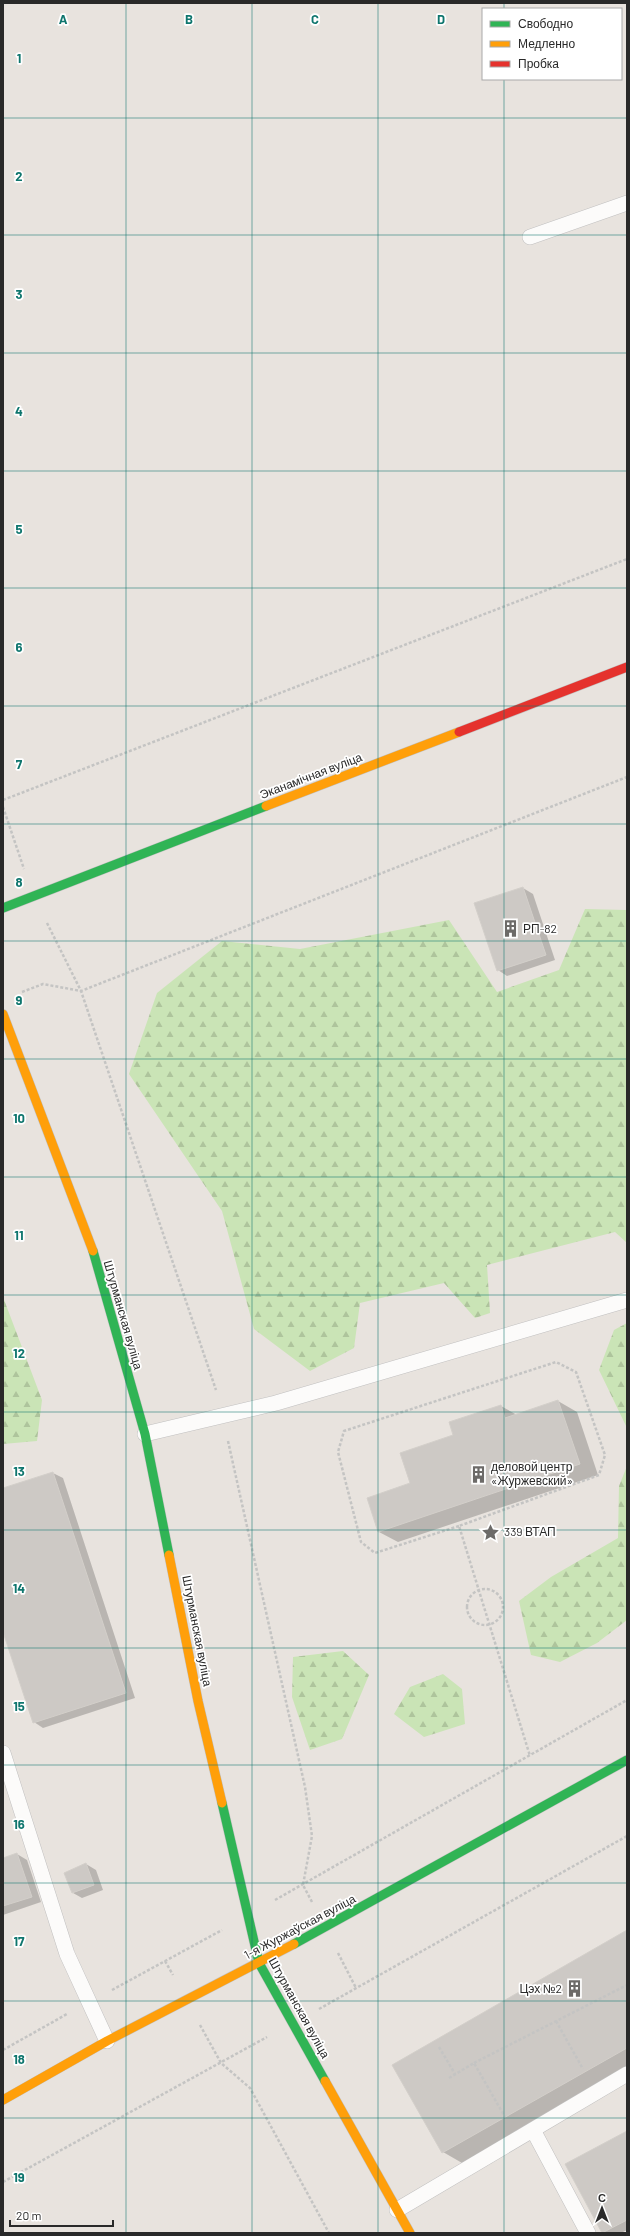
<svg xmlns="http://www.w3.org/2000/svg" width="630" height="2236" viewBox="0 0 630 2236" font-family="Barlow,sans-serif">
  <style>
    .forest { fill: url(#forest-firs) }
    .shadow { fill: #0003 }
    .building { fill: #cdc9c5; stroke: #d3cfca }
    .lines { fill: none; stroke-linecap: round; stroke-linejoin: round }
    .lane-casing { stroke: #c1c0c0; stroke-width: 16 }
    .fast-casing { stroke: #c1c0c0; stroke-width: 10 }
    .slow-casing { stroke: #c1c0c0; stroke-width: 10 }
    .jam-casing { stroke: #c1c0c0; stroke-width: 10 }
    .path { stroke: #c4c4c3; stroke-width: 2.5; stroke-dasharray: 3 2; stroke-linecap: butt }
    .lane { stroke: #fcfbfa; stroke-width: 15 }
    .fast { stroke: #30b455; stroke-width: 9 }
    .slow { stroke: #ff9f0a; stroke-width: 9 }
    .jam { stroke: #e5322d; stroke-width: 9 }
    .grid { fill: none; stroke: #0f766e; stroke-width: 1; stroke-opacity: 0.55 }
    .labels { text-anchor: middle; stroke-width: 3.5; stroke-linejoin: round; paint-order: stroke }
    .street-label { font-size: 12px; fill: #292929; stroke: #fff }
    .poi-label { font-size: 12px; fill: #292929; stroke: #fff; text-anchor: start }
    .grid-label { font-size: 13px; text-anchor: middle; font-weight: bold; fill: #0f766e; stroke: #fff; stroke-width: 3.5; stroke-linejoin: round; paint-order: stroke }
  </style>
  <defs>
    <pattern id="forest-firs" width="22" height="20" patternUnits="userSpaceOnUse"><rect width="22" height="20" fill="#cae4b6"/><path d="M5 1l3.5 6h-7zM16 11l3.5 6h-7z" fill="#aec49c"/></pattern>
  </defs>
  <rect width="100%" height="100%" fill="#e8e3de"/>
  <!-- forest -->
  <path class="forest" d="M585,909L627,910V1243L615,1232L487,1265L490,1313L475,1318L444,1283L360,1303L354,1348L310,1371L254,1329L222,1211L129,1074L157,993L222,941L300,949L449,920L497,992L559,970Z
    M3,1297L42,1400L37,1441L3,1444Z
    M627,1323V1428L599,1370L614,1330Z
    M627,1466V1620L597,1643L560,1662L531,1655L519,1601L551,1577L618,1538L619,1486Z
    M343,1651L369,1675L342,1739L310,1750L292,1697L293,1657Z
    M443,1674L462,1689L465,1724L424,1737L394,1714L410,1687Z"/>
  <!-- shadow -->
  <path class="shadow" d="M523,888L533,894L555,960L507,976L498,970Z
    M558,1401L577,1412L598,1475L398,1542L379,1532L411,1484L454,1436L501,1406L517,1415Z
    M53,1473L63,1478L135,1698L43,1728L34,1722L3,1628V1489Z
    M17,1854L27,1860L41,1902L3,1915V1859Z
    M86,1864L96,1870L103,1890L82,1898L73,1893Z
    M627,1931V2077L469,2167L443,2152L393,2065Z
    M627,2133V2230L621,2233H604Z"/>
  <!-- building -->
  <path class="building" d="M523,887L546,955L497,971L474,903Z
    M558,1400L580,1464L378,1532L367,1498L410,1483L400,1453L453,1435L449,1422L501,1405L505,1418Z
    M53,1472L126,1693L33,1723L3,1632V1488Z
    M17,1853L32,1897L3,1906V1858Z
    M86,1863L94,1885L72,1893L64,1873Z
    M627,1930V2048L442,2153L392,2065Z
    M627,2131V2220L602,2233L565,2164Z"/>
  <g class="lines">
    <defs>
      <path id="lane" d="M530,237L627,203
        M145,1434L276,1403L627,1300
        M3,1753L67,1954L107,2041
        M533,2130L588,2233
        M397,2210L627,2074"/>
      <path id="fast" d="M3,908L266,806
        M93,1251L145,1434L169,1555
        M222,1803L259,1963L325,2081
        M294,1944L627,1760"/>
      <path id="slow" d="M266,806L459,732
        M3,1014L93,1251
        M169,1555L198,1701L222,1803
        M325,2081L410,2233
        M3,2100L107,2041L294,1944"/>
      <path id="jam" d="M459,732L627,667"/>
    </defs>
    <!-- lane casing -->
    <use href="#lane" class="lane-casing"/>
    <!-- fast casing -->
    <use href="#fast" class="fast-casing"/>
    <!-- slow casing -->
    <use href="#slow" class="slow-casing"/>
    <!-- jam casing -->
    <use href="#jam" class="jam-casing"/>
    <!-- path -->
    <path class="path" d="M3,800L627,559
      M3,807L24,869
      M47,923L81,991L216,1390
      M22,992L43,984L81,991L627,777
      M228,1441L305,1787L312,1836L303,1885L312,1902
      M459,1526L375,1553L361,1542L338,1452L344,1431L556,1362L576,1372L605,1455L599,1475L459,1526L530,1756
      M467 1607a18 18 0 1 1 36 0a18 18 0 1 1-36 0Z
      M275,1900L627,1700
      M338,1953L356,1988
      M165,1961L173,1975
      M112,1990L222,1930
      M319,2009L627,1836
      M556,2021L583,2069
      M200,2025L221,2063L250,2088L329,2233
      M439,2047L455,2074
      M3,2050L67,2014
      M474,2063L627,1985
      M449,2078L474,2063L505,2117
      M3,2182L267,2037"/>
    <!-- lane -->
    <use href="#lane" class="lane"/>
    <!-- fast -->
    <use href="#fast" class="fast"/>
    <!-- slow -->
    <use href="#slow" class="slow"/>
    <!-- jam -->
    <use href="#jam" class="jam"/>
  </g>
  <!-- grid -->
  <path class="grid" d="M126,3V2233M252,3V2233M378,3V2233M504,3V9M504,79V2233M3,118H627M3,235H627M3,353H627M3,471H627M3,588H627M3,706H627M3,824H627M3,941H627M3,1059H627M3,1177H627M3,1295H627M3,1412H627M3,1530H627M3,1648H627M3,1765H627M3,1883H627M3,2001H627M3,2118H627"/>
  <!-- icons -->
  <defs>
    <symbol id="building-bare" viewBox="-9 -9 18 18"><path d="M-4-6H4V6H1V3H-1V6H-4ZM-2.5-4.3h1.7v1.8h-1.7ZM.8-4.3h1.7v1.8H.8ZM-2.5-1h1.7V.8h-1.7ZM.8-1h1.7V.8H.8Z" fill="#6c6a68" stroke="#fff" stroke-width="2.5" paint-order="stroke"/></symbol>
    <symbol id="sight-bare" viewBox="-9 -9 18 18"><path d="M0-6L1.8-2.2L6-1.7L2.9 1.2L3.7 5.4L0 3.3L-3.7 5.4L-2.9 1.2L-6-1.7L-1.8-2.2Z" fill="#6c6a68" stroke="#fff" stroke-width="2.5" paint-order="stroke"/></symbol>
  </defs>
  <g fill-rule="evenodd">
    <use href="#building-bare" x="498" y="916" width="25" height="25"/>
    <use href="#building-bare" x="466" y="1462" width="25" height="25"/>
    <use href="#sight-bare" x="478" y="1520" width="25" height="25"/>
    <use href="#building-bare" x="562" y="1976" width="25" height="25"/>
  </g>
  <g class="labels">
    <!-- street labels -->
    <g class="street-label">
      <text transform="translate(311 776) rotate(-21)" y="4">Эканамічная вуліца</text>
      <text transform="translate(123 1315) rotate(74)" y="4">Штурманская вуліца</text>
      <text transform="translate(197 1631) rotate(79)" y="4">Штурманская вуліца</text>
      <text transform="translate(300 1927) rotate(-28)" y="4">1-я Журжаўская вуліца</text>
      <text transform="translate(299 2008) rotate(61)" y="4">Штурманская вуліца</text>
    </g>
    <!-- poi labels -->
    <g class="poi-label">
      <text x="523" y="933">РП-82</text>
      <text x="491" y="1471">деловой центр<tspan x="491" dy="14">«Журжевский»</tspan></text>
      <text x="504" y="1536">339 ВТАП</text>
      <text x="562" y="1993" text-anchor="end">Цэх №2</text>
    </g>
  </g>
  <g class="grid-label">
    <text x="63" y="24">A</text>
    <text x="189" y="24">B</text>
    <text x="315" y="24">C</text>
    <text x="441" y="24">D</text>
    <text x="19" y="63">1</text>
    <text x="19" y="181">2</text>
    <text x="19" y="299">3</text>
    <text x="19" y="416">4</text>
    <text x="19" y="534">5</text>
    <text x="19" y="652">6</text>
    <text x="19" y="769">7</text>
    <text x="19" y="887">8</text>
    <text x="19" y="1005">9</text>
    <text x="19" y="1123">10</text>
    <text x="19" y="1240">11</text>
    <text x="19" y="1358">12</text>
    <text x="19" y="1476">13</text>
    <text x="19" y="1593">14</text>
    <text x="19" y="1711">15</text>
    <text x="19" y="1829">16</text>
    <text x="19" y="1946">17</text>
    <text x="19" y="2064">18</text>
    <text x="19" y="2182">19</text>
  </g>
  <!-- border -->
  <rect width="630" height="2236" fill="none" stroke="#292929" stroke-width="8"/>
  <!-- legend -->
  <rect x="482" y="8" width="140" height="72" fill="#ffffff" stroke="#a9a9a9"/>
  <rect x="490" y="21" width="20" height="6" fill="#30b455" stroke="#a9a9a9"/>
  <text x="518" y="28" font-size="12" fill="#292929">Свободно</text>
  <rect x="490" y="41" width="20" height="6" fill="#ff9f0a" stroke="#a9a9a9"/>
  <text x="518" y="48" font-size="12" fill="#292929">Медленно</text>
  <rect x="490" y="61" width="20" height="6" fill="#e5322d" stroke="#a9a9a9"/>
  <text x="518" y="68" font-size="12" fill="#292929">Пробка</text>
  <!-- north arrow -->
  <g transform="translate(602 2208)" stroke="#ffffff" stroke-width="3" paint-order="stroke">
  <path d="M0-3L7 15L0 10L-7 15Z" fill="#292929"/>
  <text y="-6" font-size="11" font-weight="bold" text-anchor="middle" fill="#292929">С</text>
  </g>
  <!-- scale -->
  <path d="M10 2220v6h103v-6" fill="none" stroke="#292929" stroke-width="2"/>
  <text x="16" y="2220" font-size="12" fill="#292929" stroke="#ffffff" stroke-width="3" paint-order="stroke">20 m</text>
</svg>
